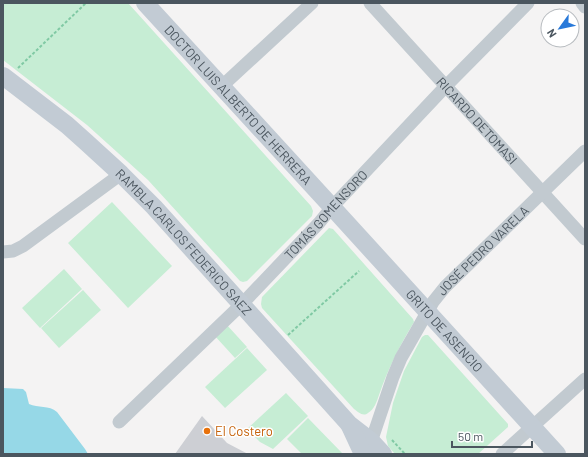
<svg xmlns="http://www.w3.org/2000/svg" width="588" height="457" viewBox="0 0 588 457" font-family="Barlow,sans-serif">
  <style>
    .green { fill: #c6edd4 }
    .water { fill: #96d8e7 }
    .building { fill: #cdcfd4 }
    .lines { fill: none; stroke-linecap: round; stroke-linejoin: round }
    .path { stroke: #80c9a4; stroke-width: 2; stroke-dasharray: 3 2; stroke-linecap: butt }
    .street { stroke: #c2cad0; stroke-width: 13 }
    .secondary { stroke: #c2cbd4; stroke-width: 18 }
    .food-dot { fill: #e8710a; stroke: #fff; stroke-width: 1.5 }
    .labels { text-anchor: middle; stroke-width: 3; stroke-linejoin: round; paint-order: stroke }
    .street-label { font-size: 13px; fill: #4b565f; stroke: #fff }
    .food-label { font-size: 13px; fill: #c56008; stroke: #fff; text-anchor: start }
  </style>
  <rect width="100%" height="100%" fill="#f4f3f3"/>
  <!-- green -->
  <path class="green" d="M3,3H128L311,206L313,211L312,216L247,281L243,282L240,281L148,180L87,125L3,60Z
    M112,202L172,266L128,308L68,243Z
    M329,228L333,229L413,319L414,322C400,345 388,369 379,395C377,401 374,410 368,413C363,417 358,412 354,409L262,308L261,304L262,297Z
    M64,269L82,289L40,328L22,308Z
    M83,290L101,310L59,348L41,328Z
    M226,324L247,347L235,358L214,335Z
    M425,335H428L508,424V427L478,454H395L388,446L386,437L393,403L404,371L422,337Z
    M247,348L267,370L225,408L205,387Z
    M286,393L308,416L273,449L260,442L247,429Z
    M308,418L343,454H302L287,439Z"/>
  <!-- water -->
  <path class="water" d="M3,388L23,389L26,392L29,404C38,408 49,405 57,412L85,449L88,454H3Z"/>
  <!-- building -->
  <path class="building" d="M202,416L227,443L248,454H175Z"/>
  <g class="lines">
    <!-- path -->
    <path class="path" d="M18,68L86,3
      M288,335L359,271
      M392,440L405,454"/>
    <!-- street -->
    <g class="street">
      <path id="s1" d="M370,3L585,239"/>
      <path d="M582,3L585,7"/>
      <path d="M221,87L312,3"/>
      <path d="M3,252L13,251L23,246L121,174"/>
      <path id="s2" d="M119,422L242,304L319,223L332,207L445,87L528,3"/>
      <path id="s3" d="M369,448L393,377L401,358L433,302L445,287L585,151"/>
      <path d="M502,454L585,379"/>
    </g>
    <!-- secondary -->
    <g class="secondary">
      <path id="s4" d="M145,3L332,207L557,454"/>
      <path id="s5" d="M3,76L67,125L86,142L121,174L154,207L349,424L371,441L383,454"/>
      <path d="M350,426L363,454"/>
    </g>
  </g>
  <!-- markers -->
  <circle class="food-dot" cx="207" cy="431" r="4"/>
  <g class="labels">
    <!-- street labels -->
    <g class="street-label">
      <text dy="5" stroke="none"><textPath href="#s4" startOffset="138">DOCTOR LUIS ALBERTO DE HERRERA</textPath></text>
      <text dy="5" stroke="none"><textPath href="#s1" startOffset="159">RICARDO DETOMASI</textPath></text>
      <text dy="5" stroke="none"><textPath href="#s2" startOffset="293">TOMÁS GOMENSORO</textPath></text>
      <text dy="5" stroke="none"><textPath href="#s5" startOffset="246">RAMBLA CARLOS FEDERICO SAEZ</textPath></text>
      <text dy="5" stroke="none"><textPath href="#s3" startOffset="232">JOSÉ PEDRO VARELA</textPath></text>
      <text dy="5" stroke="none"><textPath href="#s4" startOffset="444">GRITO DE ASENCIO</textPath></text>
    </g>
    <!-- food labels -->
    <g class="food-label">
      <text x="215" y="436">El Costero</text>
    </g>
  </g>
  <!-- border -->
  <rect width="588" height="457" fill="none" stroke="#4b565f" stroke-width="8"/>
  <!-- north arrow -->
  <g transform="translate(560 28) rotate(237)"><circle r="19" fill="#ffffff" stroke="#b7bbbf"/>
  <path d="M0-3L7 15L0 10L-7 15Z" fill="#2879d9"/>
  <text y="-6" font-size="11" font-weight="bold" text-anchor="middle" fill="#4b565f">N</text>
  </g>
  <!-- scale -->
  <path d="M452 441v6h80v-6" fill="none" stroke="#4b565f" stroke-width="2"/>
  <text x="458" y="441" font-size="12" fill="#4b565f" stroke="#ffffff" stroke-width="3" paint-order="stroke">50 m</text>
</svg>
